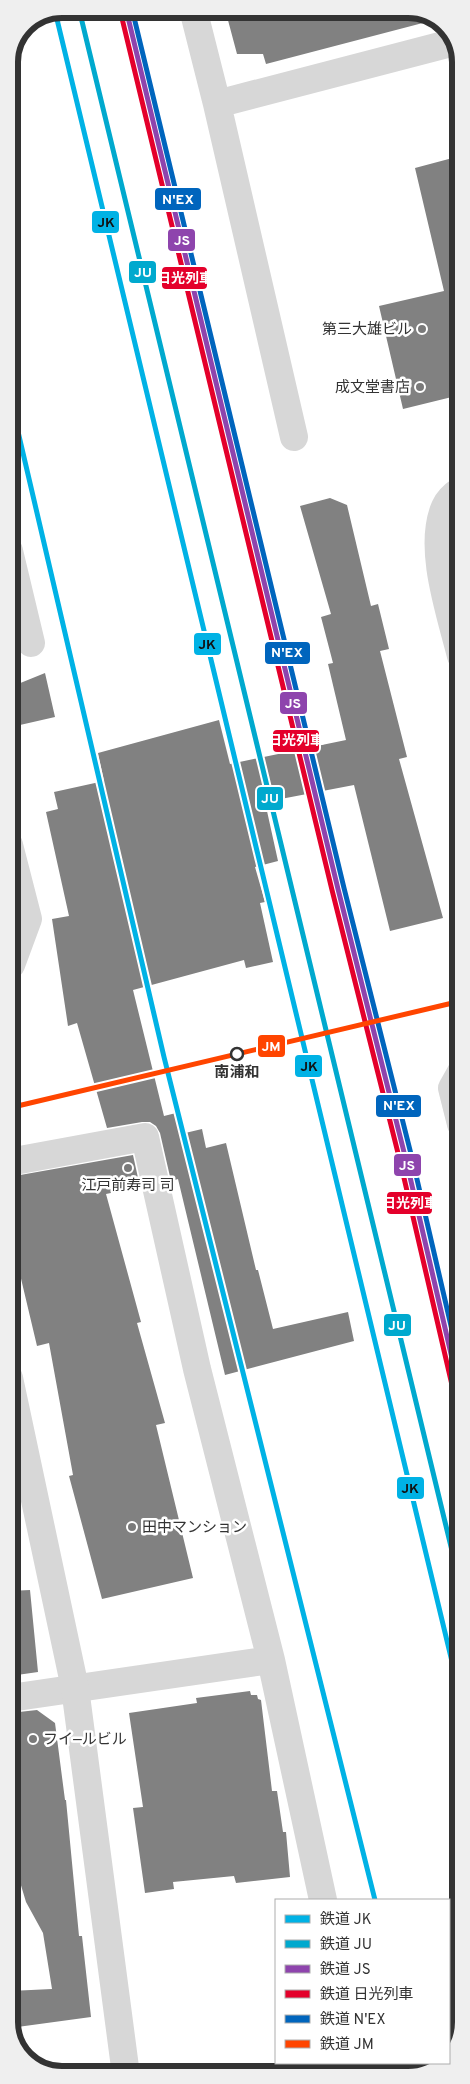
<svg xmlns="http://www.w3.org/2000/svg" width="470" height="2084" viewBox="0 0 470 2084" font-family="Overpass,'Noto Sans JP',sans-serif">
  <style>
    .building { fill: #818181 }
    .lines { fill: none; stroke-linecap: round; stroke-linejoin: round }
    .minor { stroke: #d7d7d7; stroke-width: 28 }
    .tertiary { stroke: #d7d7d7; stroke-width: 28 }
    .rail-1-casing { stroke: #fff; stroke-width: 9 }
    .rail-2-casing { stroke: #fff; stroke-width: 9 }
    .rail-3-casing { stroke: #fff; stroke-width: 9 }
    .rail-4-casing { stroke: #fff; stroke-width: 9 }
    .rail-5-casing { stroke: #fff; stroke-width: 9 }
    .rail-6-casing { stroke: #fff; stroke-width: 9 }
    .rail-1 { stroke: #00b2e5; stroke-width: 5 }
    .rail-2 { stroke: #00a9ce; stroke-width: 5 }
    .rail-3 { stroke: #8e44ad; stroke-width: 5 }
    .rail-4 { stroke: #e4002b; stroke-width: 5 }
    .rail-5 { stroke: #0065bd; stroke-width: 5 }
    .rail-6 { stroke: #ff4500; stroke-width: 5 }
    .poi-dot { fill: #7a7a7a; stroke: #fff; stroke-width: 2 }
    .stop-dot { fill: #fff; stroke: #333; stroke-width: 2.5 }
    .labels { text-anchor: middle; stroke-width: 5; stroke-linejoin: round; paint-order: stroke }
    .poi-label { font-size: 15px; fill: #333; stroke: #fff; text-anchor: end }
    .stop-label { font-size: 15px; font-weight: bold; fill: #333; stroke: #fff }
    .rim { fill: none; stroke: #333; stroke-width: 6 }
    .line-badge { stroke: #fff; stroke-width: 2 }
    .badge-label { font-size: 14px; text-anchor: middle; font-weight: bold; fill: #fff }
    .pale-badge-label { font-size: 14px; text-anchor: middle; font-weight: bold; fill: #111 }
  </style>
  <rect width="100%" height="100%" fill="#fff"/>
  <!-- building -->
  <path class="building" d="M225,9H416L438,19L266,64L263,54H237Z
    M460,156V395L403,409L379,306L444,291L415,168Z
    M330,498L347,505L371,606L378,604L389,649L380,651L407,757L399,759L443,918L390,931L354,785L265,802L278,861L255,867L265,902L260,903L273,962L246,968L244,960L133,990L164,1116L176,1113L181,1134L202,1129L206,1148L226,1143L256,1270H258L273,1329L348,1312L354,1341L225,1375L178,1179L171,1181L160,1133L156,1126L150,1122H142L107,1128L77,1023L68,1026L52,919L69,916L46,812L58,809L54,792L104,781L98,753L219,720L230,764L346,740L328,664L333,663L321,617L331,614L300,506Z
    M45,673L55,717L20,725L13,686Z
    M133,1155L140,1187L106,1194L141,1322L137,1323L165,1423L156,1425L193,1578L102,1599L69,1476L73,1475L49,1343L37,1346L9,1228V1177Z
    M30,1590L38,1672L10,1676L9,1591Z
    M250,1691L251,1695H257L258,1699L261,1700L272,1791H277L283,1832H286L290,1877L236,1883L234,1876L173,1882L174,1889L145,1893L133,1808L143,1807L129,1713L197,1703L196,1698Z
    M37,1710L55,1723L65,1800H66L79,1936H82L91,2017L10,2028V1991L52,1989L43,1933L26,1902L20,1882L17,1842L10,1843V1713Z"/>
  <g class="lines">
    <!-- minor -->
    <path class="minor" d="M193,9L217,104L294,437
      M217,104L455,42
      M461,490C455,494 448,500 445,507C427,548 451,615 461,656
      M9,551L31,643
      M446,585L451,560L461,547
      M9,845L28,919L11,965H9
      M461,1072L452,1088L461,1124
      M9,1162L145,1137L197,1369L271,1660L323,1900
      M10,1698L271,1660
      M358,2063L361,2074"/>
    <!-- tertiary -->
    <path class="tertiary" d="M9,1378L75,1688L126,2075"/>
    <defs>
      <path id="rail-1" d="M55,11L461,1699
        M9,393L164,1057L375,1900"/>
      <path id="rail-2" d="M79,9L461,1588"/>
      <path id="rail-3" d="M126,9L338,889L407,1164L461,1397"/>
      <path id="rail-4" d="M120,10L332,890L401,1165L455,1398"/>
      <path id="rail-5" d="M132,9L344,888L413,1162L461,1369"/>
      <path id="rail-6" d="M9,1108L461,1001"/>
    </defs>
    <!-- rail-1 casing -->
    <use href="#rail-1" class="rail-1-casing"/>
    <!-- rail-2 casing -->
    <use href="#rail-2" class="rail-2-casing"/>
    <!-- rail-3 casing -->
    <use href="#rail-3" class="rail-3-casing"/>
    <!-- rail-4 casing -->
    <use href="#rail-4" class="rail-4-casing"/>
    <!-- rail-5 casing -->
    <use href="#rail-5" class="rail-5-casing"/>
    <!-- rail-6 casing -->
    <use href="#rail-6" class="rail-6-casing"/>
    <!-- rail-1 -->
    <use href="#rail-1" class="rail-1"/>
    <!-- rail-2 -->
    <use href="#rail-2" class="rail-2"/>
    <!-- rail-3 -->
    <use href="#rail-3" class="rail-3"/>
    <!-- rail-4 -->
    <use href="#rail-4" class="rail-4"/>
    <!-- rail-5 -->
    <use href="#rail-5" class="rail-5"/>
    <!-- rail-6 -->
    <use href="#rail-6" class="rail-6"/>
  </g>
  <!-- markers -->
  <g class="poi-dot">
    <circle cx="422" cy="329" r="5"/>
    <circle cx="420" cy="387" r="5"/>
    <circle cx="128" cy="1168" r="5"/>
    <circle cx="132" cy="1527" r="5"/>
    <circle cx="33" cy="1739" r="5"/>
  </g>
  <circle class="stop-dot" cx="237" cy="1054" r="6"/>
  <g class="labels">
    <!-- poi labels -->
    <g class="poi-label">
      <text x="412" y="334">第三大雄ビル</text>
      <text x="410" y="392">成文堂書店</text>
      <text x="128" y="1190" text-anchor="middle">江戸前寿司 司</text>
      <text x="142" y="1532" text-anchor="start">田中マンション</text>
      <text x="43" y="1744" text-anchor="start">フイ―ルビル</text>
    </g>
    <!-- stop labels -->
    <g class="stop-label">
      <text x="237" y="1077">南浦和</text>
    </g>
  </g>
  <!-- crop -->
  <path d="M0 0H470V2084H0ZM62 18H408A44 44 0 0 1 452 62V2022A44 44 0 0 1 408 2066H62A44 44 0 0 1 18 2022V62A44 44 0 0 1 62 18Z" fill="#efefef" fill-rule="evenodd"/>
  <path class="rim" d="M62 18H408A44 44 0 0 1 452 62V2022A44 44 0 0 1 408 2066H62A44 44 0 0 1 18 2022V62A44 44 0 0 1 62 18Z"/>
  <g class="line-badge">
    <rect x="154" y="187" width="48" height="24" rx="5" fill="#0065bd"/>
    <rect x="91" y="210" width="29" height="24" rx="5" fill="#00b2e5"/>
    <rect x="167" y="228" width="29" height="24" rx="5" fill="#8e44ad"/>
    <rect x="128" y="260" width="29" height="24" rx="5" fill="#00a9ce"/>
    <rect x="161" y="266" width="47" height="24" rx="5" fill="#e4002b"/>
    <rect x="193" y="632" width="29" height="24" rx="5" fill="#00b2e5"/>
    <rect x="264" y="641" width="47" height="24" rx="5" fill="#0065bd"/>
    <rect x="279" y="691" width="29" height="24" rx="5" fill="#8e44ad"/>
    <rect x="272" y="729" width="48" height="24" rx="5" fill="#e4002b"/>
    <rect x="256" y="786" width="28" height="25" rx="5" fill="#00a9ce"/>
    <rect x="257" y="1034" width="29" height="24" rx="5" fill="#ff4500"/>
    <rect x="294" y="1054" width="29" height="24" rx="5" fill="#00b2e5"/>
    <rect x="375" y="1094" width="47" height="24" rx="5" fill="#0065bd"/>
    <rect x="393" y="1153" width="29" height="24" rx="5" fill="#8e44ad"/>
    <rect x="386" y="1191" width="47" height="24" rx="5" fill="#e4002b"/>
    <rect x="383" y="1313" width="29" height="24" rx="5" fill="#00a9ce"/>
    <rect x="396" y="1476" width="29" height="24" rx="5" fill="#00b2e5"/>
  </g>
  <g class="badge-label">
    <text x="178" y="204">N'EX</text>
    <text x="182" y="245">JS</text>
    <text x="143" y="277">JU</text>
    <text x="185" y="283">日光列車</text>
    <text x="287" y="657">N'EX</text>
    <text x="293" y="708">JS</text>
    <text x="296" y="745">日光列車</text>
    <text x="270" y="803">JU</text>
    <text x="271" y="1051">JM</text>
    <text x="399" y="1110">N'EX</text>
    <text x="407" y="1170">JS</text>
    <text x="410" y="1208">日光列車</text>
    <text x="397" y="1330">JU</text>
  </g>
  <g class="pale-badge-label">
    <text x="106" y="227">JK</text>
    <text x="207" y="649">JK</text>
    <text x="309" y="1071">JK</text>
    <text x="410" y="1493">JK</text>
  </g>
  <!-- legend -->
  <rect x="275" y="1899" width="175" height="165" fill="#ffffff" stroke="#adadad"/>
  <rect x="285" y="1915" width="25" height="8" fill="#00b2e5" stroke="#adadad"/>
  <text x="320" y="1924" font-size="15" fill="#333333">鉄道 JK</text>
  <rect x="285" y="1940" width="25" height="8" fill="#00a9ce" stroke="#adadad"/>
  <text x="320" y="1949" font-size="15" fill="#333333">鉄道 JU</text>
  <rect x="285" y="1965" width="25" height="8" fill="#8e44ad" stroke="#adadad"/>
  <text x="320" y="1974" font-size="15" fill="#333333">鉄道 JS</text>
  <rect x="285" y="1990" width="25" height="8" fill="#e4002b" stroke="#adadad"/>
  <text x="320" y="1999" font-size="15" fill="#333333">鉄道 日光列車</text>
  <rect x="285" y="2015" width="25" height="8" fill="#0065bd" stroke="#adadad"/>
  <text x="320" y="2024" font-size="15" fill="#333333">鉄道 N'EX</text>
  <rect x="285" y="2040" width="25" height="8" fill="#ff4500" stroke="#adadad"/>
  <text x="320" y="2049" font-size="15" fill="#333333">鉄道 JM</text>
</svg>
